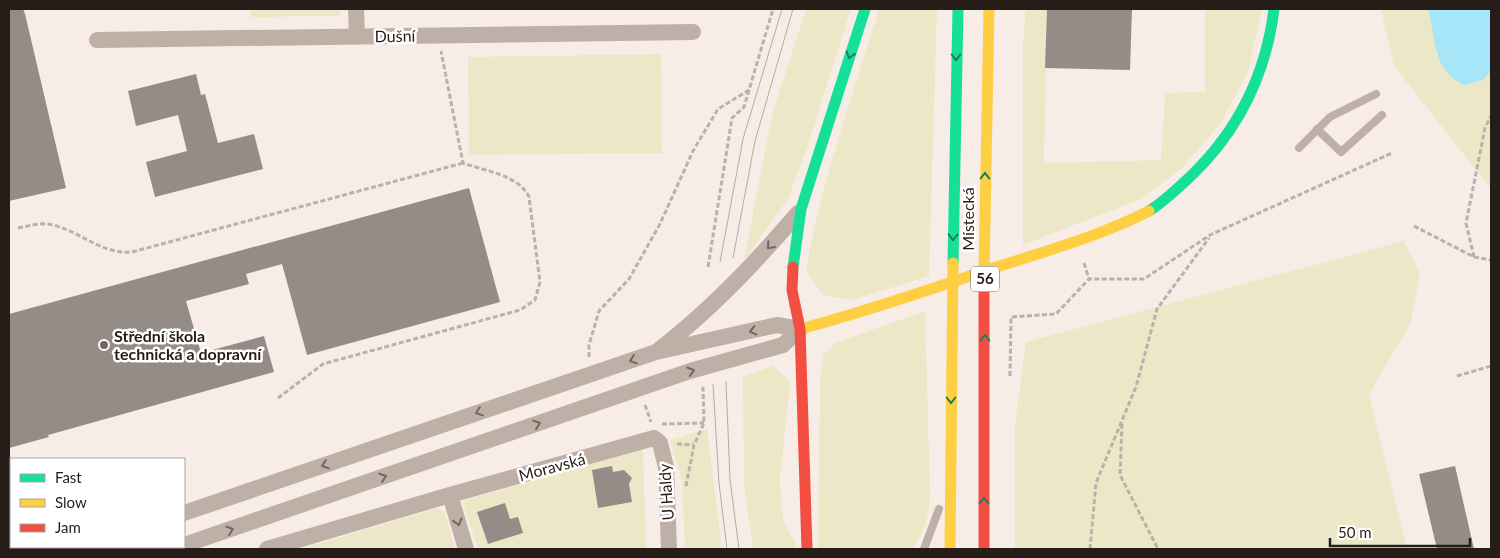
<svg xmlns="http://www.w3.org/2000/svg" width="1500" height="558" viewBox="0 0 1500 558" font-family="Lato,sans-serif">
  <style>
    .green { fill: #ece8c7 }
    .water { fill: #a7e5f8 }
    .building { fill: #958b87 }
    .lines { fill: none; stroke-linecap: round; stroke-linejoin: round }
    .path { stroke: #bcb0ab; stroke-width: 3; stroke-dasharray: 5 2.5; stroke-linecap: butt }
    .lane { stroke: #beb0a7; stroke-width: 8 }
    .street { stroke: #beb0a7; stroke-width: 16 }
    .fast { stroke: #16e098; stroke-width: 11 }
    .slow { stroke: #ffcf43; stroke-width: 11 }
    .jam { stroke: #f24e42; stroke-width: 11 }
    .tram { stroke: #b6aba4; stroke-width: 1 }
    .oneway { stroke: #1e7e58 }
    .oneway2 { stroke: #726660 }
    .poi-dot { fill: #706560; stroke: #fff; stroke-width: 2 }
    .labels { text-anchor: middle; stroke-width: 5; stroke-linejoin: round; paint-order: stroke }
    .shield { fill: #fff; stroke: #67605d; stroke-width: 1 }
    .shield-label { font-size: 15px; font-weight: bold; fill: #261c18 }
    .street-label { font-size: 16px; fill: #261c18; stroke: #fff }
    .poi-label { font-size: 16px; font-weight: bold; fill: #261c18; stroke: #fff; text-anchor: start }
  </style>
  <rect width="100%" height="100%" fill="#f8ece7"/>
  <!-- green -->
  <path class="green" d="M251,9H342L338,16L251,17Z
    M806,9H851L805,154L788,199L744,260L772,115Z
    M879,9H937L929,276L852,300L823,295L806,271C821,182 853,95 879,9Z
    M1026,9H1047L1044,163L1161,160L1165,93L1205,92V9H1261V14L1248,72L1220,124L1183,167L1141,199L1023,245V42Z
    M1381,9H1428L1435,37L1436,55L1484,76L1491,71V189L1394,66Z
    M661,54L662,153L469,155L468,57Z
    M1404,241L1420,273L1411,322L1369,395L1407,549H1015V424L1026,342Z
    M925,311L930,491C930,513 925,532 912,549H818L820,382L823,355L835,343Z
    M773,365L790,381L780,480L783,522L795,542V549H753L744,485L743,377Z
    M707,429L722,549H685L682,481L670,440Z
    M643,449L646,549H478L462,501Z
    M438,508L445,513L455,549H300Z"/>
  <!-- water -->
  <path class="water" d="M1428,9H1491V71L1483,80L1464,85C1432,70 1436,39 1428,9Z"/>
  <!-- building -->
  <path class="building" d="M9,9H23L25,14L66,188L9,201Z
    M1047,9H1132L1130,70L1045,68Z
    M196,74L201,95L205,94L218,143L254,134L263,169L155,197L146,162L187,151L178,115L136,126L128,91Z
    M469,188L500,302L307,355L282,264L246,274L249,284L186,301L201,353L264,336L274,372L48,435L49,437L9,448V314Z
    M612,466L613,472L624,470L632,478L629,484L632,502L598,508L592,470Z
    M1455,466L1474,549H1437L1419,474Z
    M505,503L510,519L518,517L523,533L488,544L477,512Z"/>
  <g class="lines">
    <!-- path -->
    <path class="path" d="M1414,226L1474,257L1491,260
      M18,228C28,226 38,223 48,224C78,229 101,255 132,252L463,163
      M1474,257L1466,223L1485,128L1491,116
      M1084,263L1089,279
      M708,267L732,118L744,107L773,9
      M589,357V345L599,311L629,279L660,224L693,151L718,109L749,90
      M1010,376L1011,317L1056,314L1089,279H1144L1210,235L1392,153
      M1457,376L1491,366
      M278,398L323,364L520,310L535,300L540,282L529,197C519,175 485,171 463,163L441,51
      M645,405L651,422
      M662,424L704,423
      M1122,424L1120,475L1158,549
      M677,444L694,445
      M686,486L694,445L704,423L703,387
      M1090,549L1096,483L1136,387L1157,309L1209,238"/>
    <!-- lane -->
    <path class="lane" d="M1317,129L1341,152L1382,115
      M1299,148L1330,117L1376,94
      M924,549L939,509"/>
    <!-- street -->
    <path class="street" d="M356,9L357,36
      M97,40L693,32
      M450,495L466,549
      M184,513L656,352C710,311 754,264 798,213
      M184,545L690,371L783,345L800,329L777,325L656,352
      M79,549L86,547
      M267,549L450,495L654,438L660,443L666,467L669,549"/>
    <!-- fast -->
    <path class="fast" d="M1149,211C1165,201 1179,187 1193,174C1240,128 1266,74 1274,9
      M953,263L958,9
      M793,267L801,209L865,9"/>
    <!-- slow -->
    <path class="slow" d="M984,273L989,9
      M800,329C869,311 936,287 1003,265C1053,249 1102,235 1149,211
      M950,549L953,263"/>
    <!-- jam -->
    <path class="jam" d="M793,267L792,290L800,329L807,549
      M984,273V549"/>
    <!-- tram -->
    <path class="tram" d="M733,258L755,141L793,9
      M720,262L743,139L782,9
      M726,382L730,479L739,549
      M713,384L719,483L727,549"/>
  </g>
  <!-- one-way arrows -->
  <defs><path id="oneway-chevron" d="M-2-3.5L2.5 0L-2 3.5" fill="none" stroke-width="1.6" stroke-linecap="round" stroke-linejoin="round" transform="scale(1.25)"/></defs>
  <g class="oneway">
    <use href="#oneway-chevron" transform="translate(850 55) rotate(107)"/>
    <use href="#oneway-chevron" transform="translate(956 57) rotate(91)"/>
    <use href="#oneway-chevron" transform="translate(985 176) rotate(-89)"/>
    <use href="#oneway-chevron" transform="translate(953 237) rotate(91)"/>
    <use href="#oneway-chevron" transform="translate(985 338) rotate(-90)"/>
    <use href="#oneway-chevron" transform="translate(951 400) rotate(90)"/>
    <use href="#oneway-chevron" transform="translate(984 501) rotate(-90)"/>
  </g>
  <g class="oneway2">
    <use href="#oneway-chevron" transform="translate(770 246) rotate(131)"/>
    <use href="#oneway-chevron" transform="translate(753 331) rotate(167)"/>
    <use href="#oneway-chevron" transform="translate(633 360) rotate(161)"/>
    <use href="#oneway-chevron" transform="translate(691 371) rotate(-17)"/>
    <use href="#oneway-chevron" transform="translate(479 412) rotate(161)"/>
    <use href="#oneway-chevron" transform="translate(537 424) rotate(-19)"/>
    <use href="#oneway-chevron" transform="translate(325 465) rotate(161)"/>
    <use href="#oneway-chevron" transform="translate(383 477) rotate(-19)"/>
    <use href="#oneway-chevron" transform="translate(458 522) rotate(74)"/>
    <use href="#oneway-chevron" transform="translate(230 530) rotate(-19)"/>
  </g>
  <!-- markers -->
  <circle class="poi-dot" cx="104" cy="345" r="5"/>
  <g class="labels">
    <!-- shield labels -->
    <rect class="shield" x="971" y="266.5" width="28" height="25" rx="4"/>
    <g class="shield-label">
      <text x="985" y="284">56</text>
    </g>
    <!-- street labels -->
    <g class="street-label">
      <text transform="translate(395 36) rotate(-1)" y="6">Dušní</text>
      <text transform="translate(968 219) rotate(-90)" y="6">Místecká</text>
      <text transform="translate(552 467) rotate(-15)" y="6">Moravská</text>
      <text transform="translate(666 492) rotate(-94)" y="6">U Haldy</text>
    </g>
    <!-- poi labels -->
    <g class="poi-label">
      <text x="114" y="342">Střední škola<tspan x="114" dy="18">technická a dopravní</tspan></text>
    </g>
  </g>
  <!-- border -->
  <rect width="1500" height="558" fill="none" stroke="#261c18" stroke-width="20"/>
  <!-- legend -->
  <rect x="10" y="458" width="175" height="90" fill="#ffffff" stroke="#a8a4a3"/>
  <rect x="20" y="474" width="25" height="8" fill="#16e098" stroke="#a8a4a3"/>
  <text x="55" y="483" font-size="15" fill="#261c18">Fast</text>
  <rect x="20" y="499" width="25" height="8" fill="#ffcf43" stroke="#a8a4a3"/>
  <text x="55" y="508" font-size="15" fill="#261c18">Slow</text>
  <rect x="20" y="524" width="25" height="8" fill="#f24e42" stroke="#a8a4a3"/>
  <text x="55" y="533" font-size="15" fill="#261c18">Jam</text>
  <!-- scale -->
  <path d="M1330 538v8h140v-8" fill="none" stroke="#261c18" stroke-width="2.5"/>
  <text x="1338" y="538" font-size="15" fill="#261c18" stroke="#ffffff" stroke-width="4" paint-order="stroke">50 m</text>
</svg>
